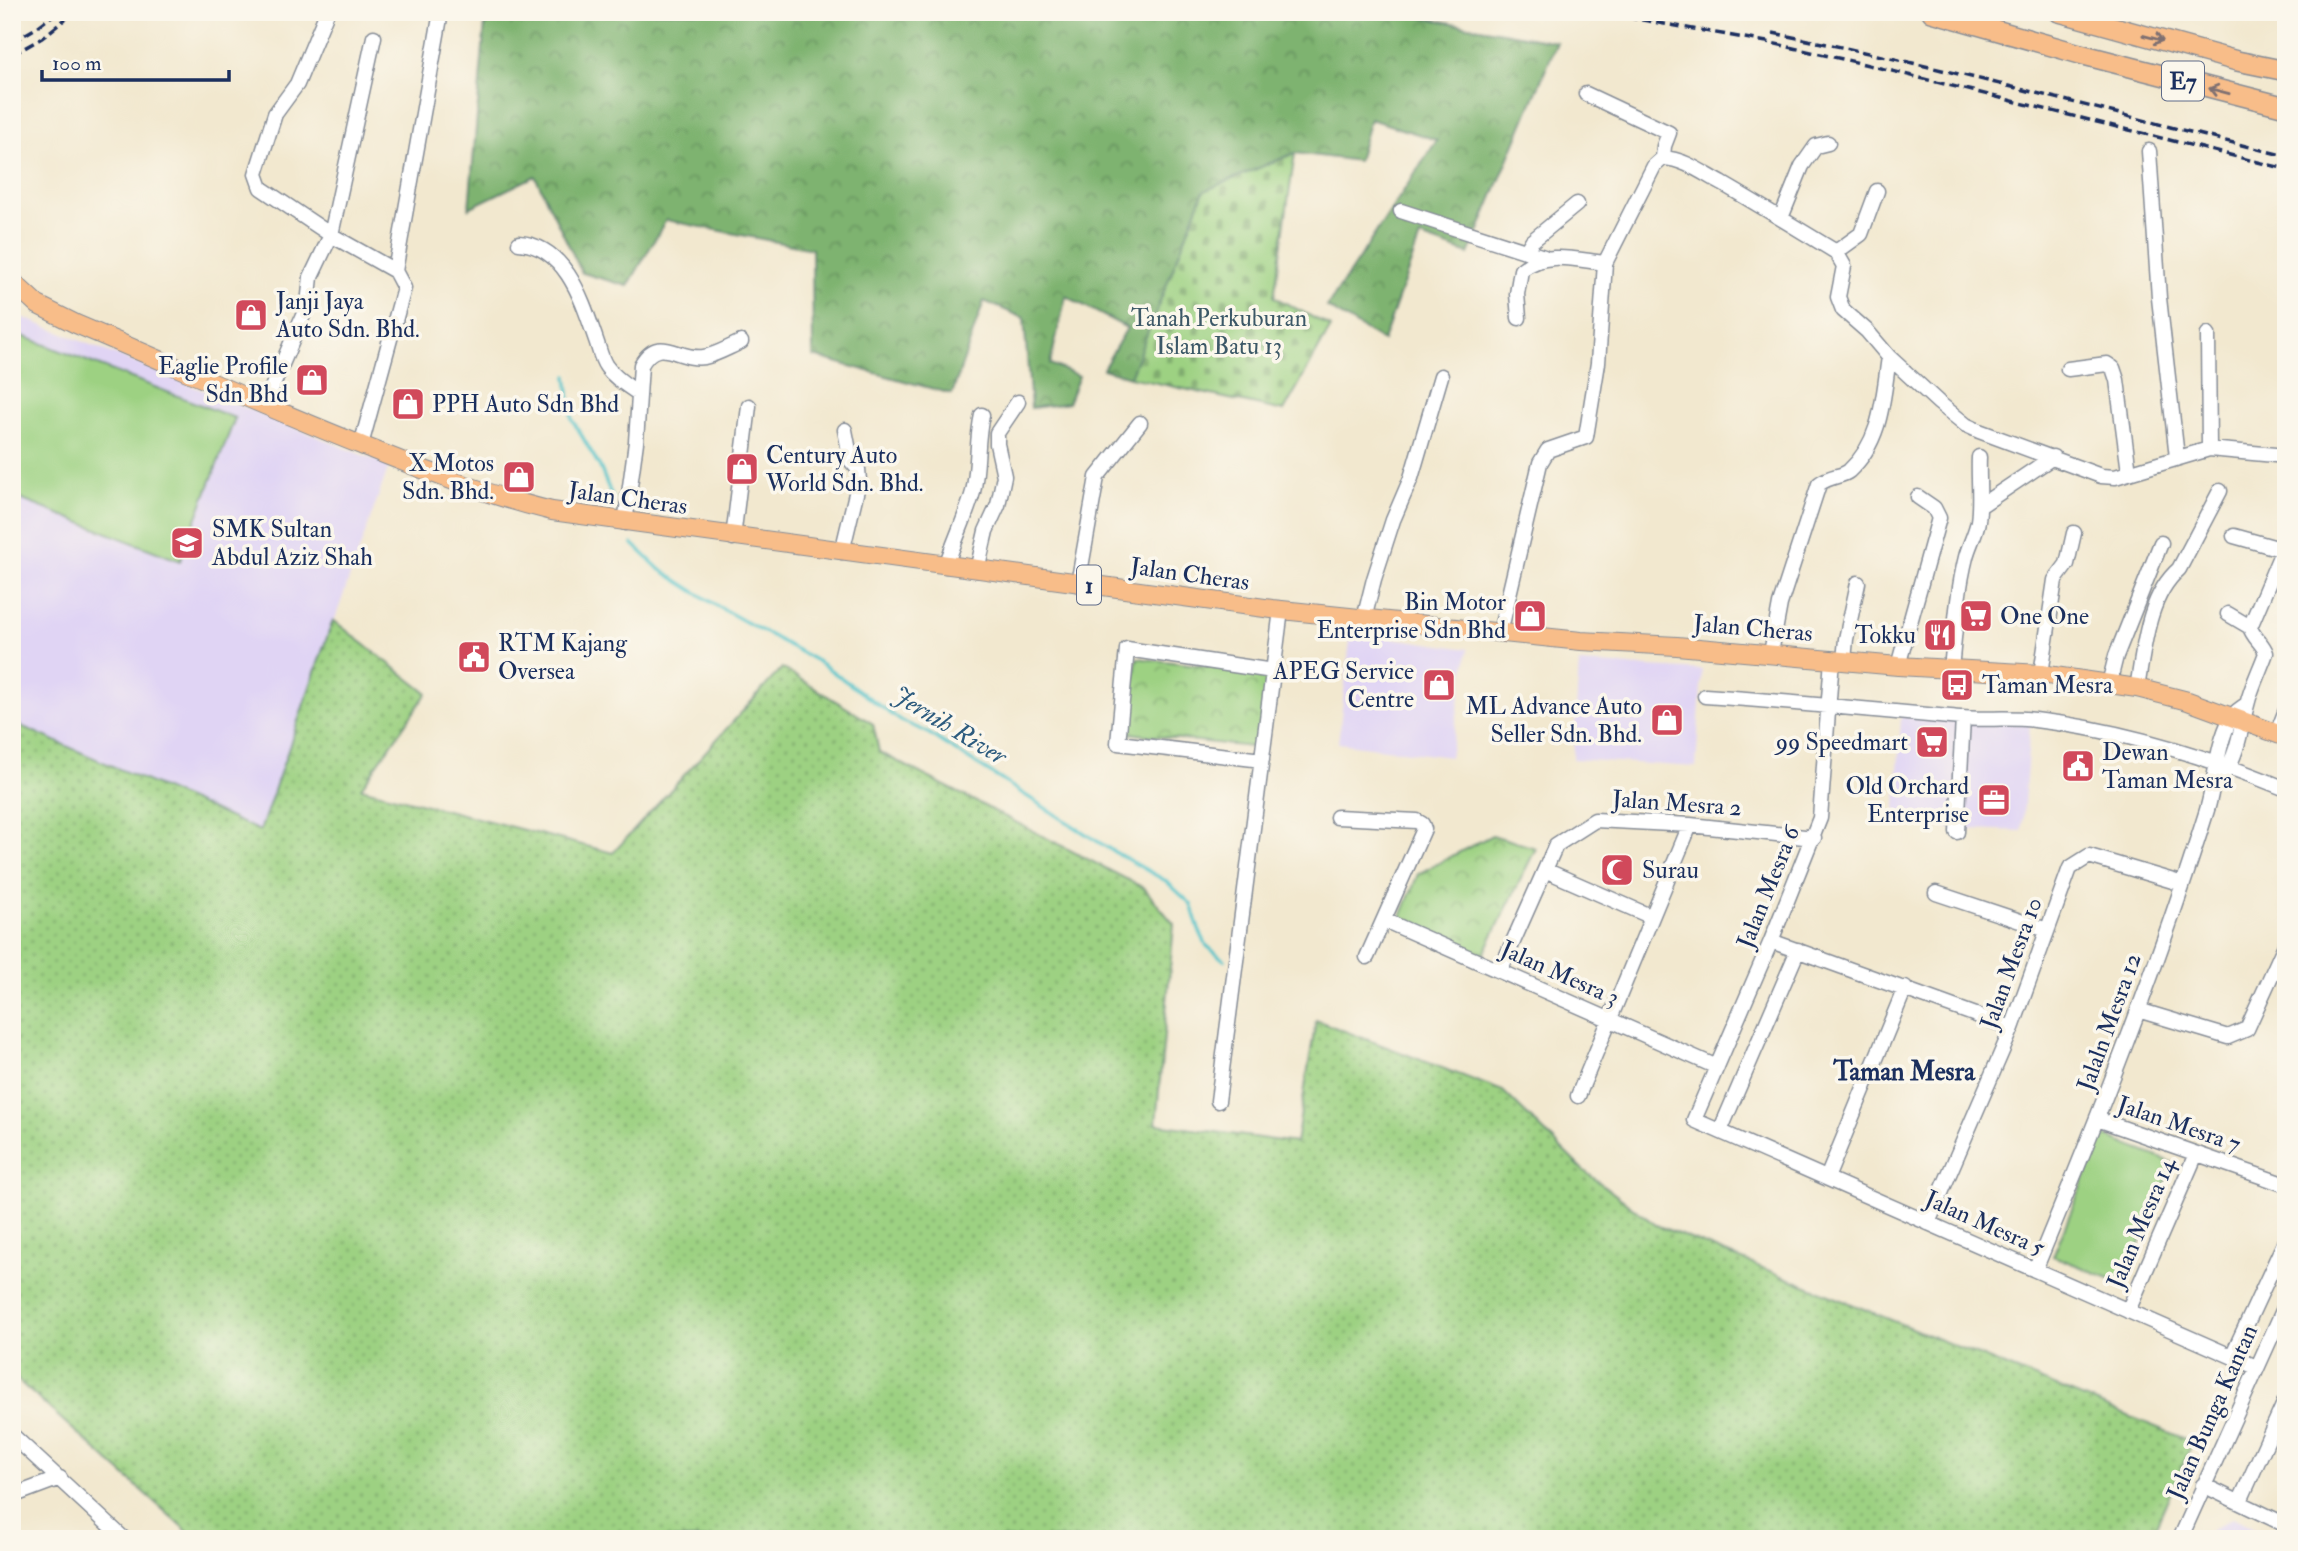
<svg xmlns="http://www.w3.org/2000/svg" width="2298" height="1551" viewBox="0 0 2298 1551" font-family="'IM FELL Double Pica',serif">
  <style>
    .built { fill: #e0d4f4 }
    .grass { fill: url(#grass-dots); stroke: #5c8070; stroke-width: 2 }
    .forest { fill: url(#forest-crowns); stroke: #4c7167; stroke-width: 2 }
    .cemetery { fill: url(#cemetery-stones); stroke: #5c8070; stroke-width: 2 }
    .park { fill: url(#park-crowns); stroke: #5c8070; stroke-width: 2 }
    .garden { fill: #9dd182; stroke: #5c8070; stroke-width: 2 }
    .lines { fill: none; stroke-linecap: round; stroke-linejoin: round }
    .stream { stroke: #55c3c9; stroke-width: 3.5 }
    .minor-casing { stroke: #868c96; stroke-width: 17 }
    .major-casing { stroke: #868c96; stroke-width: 20 }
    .highway-casing { stroke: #868c96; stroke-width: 22 }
    .minor { stroke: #fff; stroke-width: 14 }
    .major { stroke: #f8bd89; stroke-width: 18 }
    .highway { stroke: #f8bd89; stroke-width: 19 }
    .rail { stroke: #1b2f5e; stroke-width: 3.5; stroke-dasharray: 10 5; stroke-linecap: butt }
    .oneway { stroke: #7e6f71 }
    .labels { text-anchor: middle; stroke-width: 7; stroke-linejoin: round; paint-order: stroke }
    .shield { fill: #fbf7ec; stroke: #5e6b89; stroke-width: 2 }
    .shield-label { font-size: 23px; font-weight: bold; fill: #1b2f5e }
    .poi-label { font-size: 24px; fill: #1b2f5e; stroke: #fbf7ec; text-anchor: start }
    .park-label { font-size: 24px; fill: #3c5867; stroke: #fbf7ec }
    .street-label { font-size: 24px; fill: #1b2f5e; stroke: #fbf7ec }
    .water-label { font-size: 26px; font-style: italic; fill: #2c5b7e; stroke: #fbf7ec }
    .neighbourhood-label { font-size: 26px; font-weight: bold; fill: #1b2f5e; stroke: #fbf7ec }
  </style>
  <defs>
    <pattern id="grass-dots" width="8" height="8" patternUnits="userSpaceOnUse" patternTransform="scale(1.75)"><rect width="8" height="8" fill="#9dd182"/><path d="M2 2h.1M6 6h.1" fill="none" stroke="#7faa6e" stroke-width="1.8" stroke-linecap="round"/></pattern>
    <pattern id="forest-crowns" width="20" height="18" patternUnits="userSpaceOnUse" patternTransform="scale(1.75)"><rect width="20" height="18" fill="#7eb370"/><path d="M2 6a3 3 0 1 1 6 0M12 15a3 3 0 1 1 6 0" fill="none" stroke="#66925f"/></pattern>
    <pattern id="cemetery-stones" width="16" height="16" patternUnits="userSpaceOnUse" patternTransform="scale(1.75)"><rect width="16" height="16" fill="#9dd182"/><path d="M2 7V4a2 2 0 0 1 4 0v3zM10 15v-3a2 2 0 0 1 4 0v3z" fill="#7faa6e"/></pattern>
    <pattern id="park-crowns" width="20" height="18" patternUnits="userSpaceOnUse" patternTransform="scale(1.75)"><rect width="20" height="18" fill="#9dd182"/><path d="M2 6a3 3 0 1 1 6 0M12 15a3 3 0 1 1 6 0" fill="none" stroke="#7faa6e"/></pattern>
  </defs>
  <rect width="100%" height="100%" fill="#fbf7ec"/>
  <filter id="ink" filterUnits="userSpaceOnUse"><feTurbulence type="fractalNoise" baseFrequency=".0143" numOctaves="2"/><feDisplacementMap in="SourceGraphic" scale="14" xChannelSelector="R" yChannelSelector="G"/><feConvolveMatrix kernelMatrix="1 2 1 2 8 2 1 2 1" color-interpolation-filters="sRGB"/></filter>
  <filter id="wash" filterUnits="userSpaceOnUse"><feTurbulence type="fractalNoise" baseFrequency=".00686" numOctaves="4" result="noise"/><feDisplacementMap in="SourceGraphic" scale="28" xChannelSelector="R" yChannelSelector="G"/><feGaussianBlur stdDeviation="1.57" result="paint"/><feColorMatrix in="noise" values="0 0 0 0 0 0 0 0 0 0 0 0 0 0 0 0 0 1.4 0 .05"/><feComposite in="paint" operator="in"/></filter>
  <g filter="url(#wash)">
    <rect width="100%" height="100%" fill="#f2e8cf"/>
    <!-- built -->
    <path class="built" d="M12,313L389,466L260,831L12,722Z
      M1351,632L1468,649L1450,757L1338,743Z
      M1579,663L1702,670L1696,767L1573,759Z
      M1901,716L2030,724L2022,831L1895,826Z
      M2233,1517L2274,1539H2207L2210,1531Z"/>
    <!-- grass -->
    <path class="grass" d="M333,620L427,693L361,788L613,853L782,668L873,724L879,752L1144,888L1174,924L1156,1124L1296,1143L1316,1020L1503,1091L1583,1170L1656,1225L2193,1442L2150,1539H196L12,1375V722L260,831Z"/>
    <!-- forest -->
    <path class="forest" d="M486,12H1392L1557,42L1469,254L1420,237L1383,341L1327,307L1437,140L1370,119L1358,161L1295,153L1204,191L1130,377L1103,369L1127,328L1066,296L1050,364L1079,376L1068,403L1031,408L1024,318L984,301L952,394L813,356L812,249L666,220L628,286L582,273L535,176L469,208Z"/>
    <!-- cemetery -->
    <path class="cemetery" d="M1295,153L1274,297L1331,327L1284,411L1130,377L1204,191Z"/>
    <!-- park -->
    <path class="park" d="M1137,658L1268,673L1259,748L1128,733Z
      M1492,835L1536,848L1482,958L1400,919L1418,874Z"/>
    <!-- garden -->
    <path class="garden" d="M12,332L235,418L180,561L12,496Z
      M2102,1135L2173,1163L2124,1284L2053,1256Z"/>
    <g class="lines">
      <!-- stream -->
      <path class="stream" d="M567,376L572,419L600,467L613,499
        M633,544L658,568L717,606L822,664L901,721L925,731L1111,850L1166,881L1191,904L1199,930L1207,946L1224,960"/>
    </g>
  </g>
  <g filter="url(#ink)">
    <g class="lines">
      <defs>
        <path id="minor" d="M327,12L297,84L275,114L256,174L261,188L331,235L395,271L404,288L361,445
          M2149,151L2159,298L2177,457
          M1663,158C1685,159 1704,174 1723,184C1761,206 1798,229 1836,252
          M1877,191L1861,234L1836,252L1844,266L1838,297L1843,310L1867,331L1889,357L1939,403L1966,425L1979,431L2101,476L2115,477L2209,449L2286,456
          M1401,211L1544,257
          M1781,218L1802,166L1816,146L1828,143
          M519,243C567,246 583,303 596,340C599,348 601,359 606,366C614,378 628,386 639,394
          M1526,251L1532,241L1577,204
          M395,271L441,12
          M1519,318L1517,294L1521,270C1545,250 1577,260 1605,263
          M2208,334L2209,449
          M2068,369L2107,364L2113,368L2117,380L2129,472
          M264,406L308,304L311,277L331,235L374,37
          M1980,506L2053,457
          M625,523L636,442L641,365C659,333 678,361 704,357C716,355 729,347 741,342
          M2234,536L2284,550
          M733,538L749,406
          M842,552L859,481L858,469L851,461L845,430
          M946,566C954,541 966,517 973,492C979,466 976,440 982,415
          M977,570L986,531L998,505L1004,476L997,444V433L1018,402
          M1078,584L1097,477L1140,423
          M2228,614L2250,627
          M1364,619L1374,579L1393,520L1411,478L1441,376
          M1500,633L1540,463L1548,450L1586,437L1598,363L1605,263L1654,166L1663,158L1664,146L1669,133L1586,94
          M1771,653L1780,604L1819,484C1831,475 1842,477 1849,471C1882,441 1883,398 1889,357
          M1832,659L1820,818L1771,941L1694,1120L2256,1367
          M1844,660L1846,639L1858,583
          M1898,666L1939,518L1934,508L1918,497
          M1951,669C1955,631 1957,593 1966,557C1969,545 1976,533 1978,521C1981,502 1978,477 1979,457
          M2041,674L2055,580L2067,564L2074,533
          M2109,684L2116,656L2161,543
          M2137,688C2144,649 2147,597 2179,569L2220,491
          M1705,696C1791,702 1875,710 1960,718C1985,720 2010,717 2035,720C2121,730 2206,756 2286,789
          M2277,733L2286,710
          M1262,760L1118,743L1127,649L1273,671
          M2225,772C2238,754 2241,726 2247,705C2251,687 2260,670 2266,653C2263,643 2253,638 2250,627L2286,542
          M1337,817L1417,821L1422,824L1424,829L1367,957
          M1957,832L1963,718
          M1545,870L1652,917
          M1936,893L2047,930
          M1384,920L1717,1067
          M1771,941L2012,1028
          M1500,971L1556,845L1595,820L1690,825L1814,838
          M2138,1010L2228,1037L2247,1029L2286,943
          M1578,1096L1690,825
          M1218,1101L1281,610
          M2097,1119L2286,1185
          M1720,1131L1798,950
          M1827,1178L1905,988
          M1928,1223L2012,1028L2070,868L2089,856L2183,884
          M2035,1270C2098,1119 2158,967 2207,810C2216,780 2216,746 2231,718C2234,712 2242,708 2247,704
          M2128,1311L2196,1154
          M2232,1356L2286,1239
          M12,1435L124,1539
          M2203,1485L2286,1525
          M12,1496L60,1478
          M2240,1501L2286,1399
          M2180,1539L2286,1304"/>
        <path id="major" d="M12,281L38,305L76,324C171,364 265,407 361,445C424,470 485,495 552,511L1272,609L1581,641L1677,646L1898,666L2041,674L2137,688L2188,701L2286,737"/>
        <path id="highway" d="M1932,12L2080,54L2286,107
          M2059,12L2237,61L2286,71"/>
      </defs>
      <!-- minor casing -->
      <use href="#minor" class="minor-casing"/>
      <!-- major casing -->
      <use href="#major" class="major-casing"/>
      <!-- highway casing -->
      <use href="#highway" class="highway-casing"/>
      <!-- minor -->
      <use href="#minor" class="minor"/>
      <!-- major -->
      <use href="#major" class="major"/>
      <!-- highway -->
      <use href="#highway" class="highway"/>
      <!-- rail -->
      <path class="rail" d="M1597,12L1767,42L1860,63L2286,169
        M1773,33C1946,67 2115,114 2286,156
        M12,42L36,28L57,12
        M12,55L42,38L74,12"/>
    </g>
    <!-- one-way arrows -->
    <defs><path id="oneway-shaft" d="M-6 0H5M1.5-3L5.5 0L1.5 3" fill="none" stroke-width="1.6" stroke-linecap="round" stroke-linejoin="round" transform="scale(1.75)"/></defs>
    <g class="oneway">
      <use href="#oneway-shaft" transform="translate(2153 38) rotate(15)"/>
      <use href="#oneway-shaft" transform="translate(2219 91) rotate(-165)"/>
    </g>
  </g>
  <!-- icons -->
  <defs>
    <symbol id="shop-square" viewBox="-11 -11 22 22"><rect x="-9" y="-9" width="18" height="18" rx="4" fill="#d1495b" stroke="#fbf7ec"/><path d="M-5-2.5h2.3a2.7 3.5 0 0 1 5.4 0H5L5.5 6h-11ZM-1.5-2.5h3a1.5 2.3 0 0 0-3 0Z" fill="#fff"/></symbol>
    <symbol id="school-square" viewBox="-11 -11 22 22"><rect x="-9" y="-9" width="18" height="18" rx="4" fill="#d1495b" stroke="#fbf7ec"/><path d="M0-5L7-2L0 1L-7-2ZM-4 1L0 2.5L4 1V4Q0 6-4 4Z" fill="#fff"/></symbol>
    <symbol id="supermarket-square" viewBox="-11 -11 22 22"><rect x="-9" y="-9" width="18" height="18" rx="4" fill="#d1495b" stroke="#fbf7ec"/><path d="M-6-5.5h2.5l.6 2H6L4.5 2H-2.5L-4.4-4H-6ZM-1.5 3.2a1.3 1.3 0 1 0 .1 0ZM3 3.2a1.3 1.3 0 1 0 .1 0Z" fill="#fff"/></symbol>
    <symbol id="restaurant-square" viewBox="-11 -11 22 22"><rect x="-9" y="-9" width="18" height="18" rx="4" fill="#d1495b" stroke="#fbf7ec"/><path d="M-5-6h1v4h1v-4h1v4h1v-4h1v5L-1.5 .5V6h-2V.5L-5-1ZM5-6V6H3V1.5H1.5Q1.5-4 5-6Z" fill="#fff"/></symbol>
    <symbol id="civic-square" viewBox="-11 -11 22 22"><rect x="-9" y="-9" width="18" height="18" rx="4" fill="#d1495b" stroke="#fbf7ec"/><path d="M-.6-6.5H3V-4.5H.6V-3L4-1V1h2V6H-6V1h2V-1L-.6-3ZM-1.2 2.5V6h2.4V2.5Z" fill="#fff"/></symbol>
    <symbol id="bus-square" viewBox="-11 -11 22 22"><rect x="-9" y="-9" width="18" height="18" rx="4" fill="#d1495b" stroke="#fbf7ec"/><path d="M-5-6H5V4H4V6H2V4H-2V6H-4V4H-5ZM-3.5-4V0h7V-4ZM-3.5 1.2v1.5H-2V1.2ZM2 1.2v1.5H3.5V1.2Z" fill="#fff"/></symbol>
    <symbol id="office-square" viewBox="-11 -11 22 22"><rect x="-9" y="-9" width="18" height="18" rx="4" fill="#d1495b" stroke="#fbf7ec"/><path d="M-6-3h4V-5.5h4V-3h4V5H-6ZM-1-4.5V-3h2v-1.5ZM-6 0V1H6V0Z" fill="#fff"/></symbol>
    <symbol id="mosque-square" viewBox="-11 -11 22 22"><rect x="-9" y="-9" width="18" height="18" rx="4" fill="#d1495b" stroke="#fbf7ec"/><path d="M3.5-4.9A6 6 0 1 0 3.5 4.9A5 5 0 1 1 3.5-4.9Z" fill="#fff"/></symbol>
  </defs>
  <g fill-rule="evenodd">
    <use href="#shop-square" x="232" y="296" width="38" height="38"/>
    <use href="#shop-square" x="293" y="361" width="38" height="38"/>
    <use href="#shop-square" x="389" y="385" width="38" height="38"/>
    <use href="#shop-square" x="723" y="450" width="38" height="38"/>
    <use href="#shop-square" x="500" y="458" width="38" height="38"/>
    <use href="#school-square" x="168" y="524" width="38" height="38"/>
    <use href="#shop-square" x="1511" y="597" width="38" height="38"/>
    <use href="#supermarket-square" x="1957" y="597" width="38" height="38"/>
    <use href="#restaurant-square" x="1921" y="616" width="38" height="38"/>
    <use href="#civic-square" x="455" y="638" width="38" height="38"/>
    <use href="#shop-square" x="1420" y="666" width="38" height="38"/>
    <use href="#bus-square" x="1938" y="666" width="38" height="38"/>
    <use href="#shop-square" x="1648" y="701" width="38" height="38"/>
    <use href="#supermarket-square" x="1913" y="723" width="38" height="38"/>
    <use href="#civic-square" x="2059" y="747" width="38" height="38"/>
    <use href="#office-square" x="1975" y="781" width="38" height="38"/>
    <use href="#mosque-square" x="1598" y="851" width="38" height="38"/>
  </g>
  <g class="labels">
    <!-- shield labels -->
    <g class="shield">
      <rect x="2162" y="61.5" width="42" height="39" rx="5"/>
      <rect x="1077" y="565.5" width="24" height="39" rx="5"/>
    </g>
    <g class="shield-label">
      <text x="2183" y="89">E7</text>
      <text x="1089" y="593">1</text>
    </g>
    <!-- poi labels -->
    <g class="poi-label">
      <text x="276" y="309">Janji Jaya<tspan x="276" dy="28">Auto Sdn. Bhd.</tspan></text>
      <text x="288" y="374" text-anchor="end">Eaglie Profile<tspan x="288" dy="28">Sdn Bhd</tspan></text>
      <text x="432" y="412">PPH Auto Sdn Bhd</text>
      <text x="766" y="463">Century Auto<tspan x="766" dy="28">World Sdn. Bhd.</tspan></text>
      <text x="494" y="471" text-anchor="end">X Motos<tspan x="494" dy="28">Sdn. Bhd.</tspan></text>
      <text x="212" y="537">SMK Sultan<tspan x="212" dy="28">Abdul Aziz Shah</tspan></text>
      <text x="1506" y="610" text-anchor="end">Bin Motor<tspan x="1506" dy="28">Enterprise Sdn Bhd</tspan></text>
      <text x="2000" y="624">One One</text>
      <text x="1916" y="643" text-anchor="end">Tokku</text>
      <text x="498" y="651">RTM Kajang<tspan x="498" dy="28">Oversea</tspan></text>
      <text x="1414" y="679" text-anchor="end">APEG Service<tspan x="1414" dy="28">Centre</tspan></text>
      <text x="1982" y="693">Taman Mesra</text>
      <text x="1642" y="714" text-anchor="end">ML Advance Auto<tspan x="1642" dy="28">Seller Sdn. Bhd.</tspan></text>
      <text x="1908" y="750" text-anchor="end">99 Speedmart</text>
      <text x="2102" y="760">Dewan<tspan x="2102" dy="28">Taman Mesra</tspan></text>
      <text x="1969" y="794" text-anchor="end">Old Orchard<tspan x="1969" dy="28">Enterprise</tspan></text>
      <text x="1642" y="878">Surau</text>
    </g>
    <!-- park labels -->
    <g class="park-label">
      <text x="1219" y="326">Tanah Perkuburan<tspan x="1219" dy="28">Islam Batu 13</tspan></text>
    </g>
    <!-- street labels -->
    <g class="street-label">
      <text transform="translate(628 498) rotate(8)" y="8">Jalan Cheras</text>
      <text transform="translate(1190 574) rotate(8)" y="8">Jalan Cheras</text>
      <text transform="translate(1753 628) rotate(5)" y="8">Jalan Cheras</text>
      <text transform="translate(1677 803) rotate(4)" y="8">Jalan Mesra 2</text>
      <text transform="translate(1768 887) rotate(-68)" y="8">Jalan Mesra 6</text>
      <text transform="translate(2011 963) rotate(-70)" y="8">Jalan Mesra 10</text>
      <text transform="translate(1560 973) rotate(24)" y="8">Jalan Mesra 3</text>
      <text transform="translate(2109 1022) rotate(-70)" y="8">Jalaln Mesra 12</text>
      <text transform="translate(2179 1124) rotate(19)" y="8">Jalan Mesra 7</text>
      <text transform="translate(1985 1223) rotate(24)" y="8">Jalan Mesra 5</text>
      <text transform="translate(2141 1223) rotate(-67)" y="8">Jalan Mesra 14</text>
      <text transform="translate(2212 1412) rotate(-66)" y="8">Jalan Bunga Kantan</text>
    </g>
    <!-- water labels -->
    <g class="water-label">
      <text transform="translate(950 725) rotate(31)" y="9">Jernih River</text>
    </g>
    <!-- neighbourhood labels -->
    <g class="neighbourhood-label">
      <text x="1904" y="1080">Taman Mesra</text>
    </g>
  </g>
  <!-- margin -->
  <rect width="2298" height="1551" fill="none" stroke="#fbf7ec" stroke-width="42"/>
  <!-- scale -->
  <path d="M42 70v10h187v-10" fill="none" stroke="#1b2f5e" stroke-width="3.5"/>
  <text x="52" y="70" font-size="21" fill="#1b2f5e" stroke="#fbf7ec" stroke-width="5" paint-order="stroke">100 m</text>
</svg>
